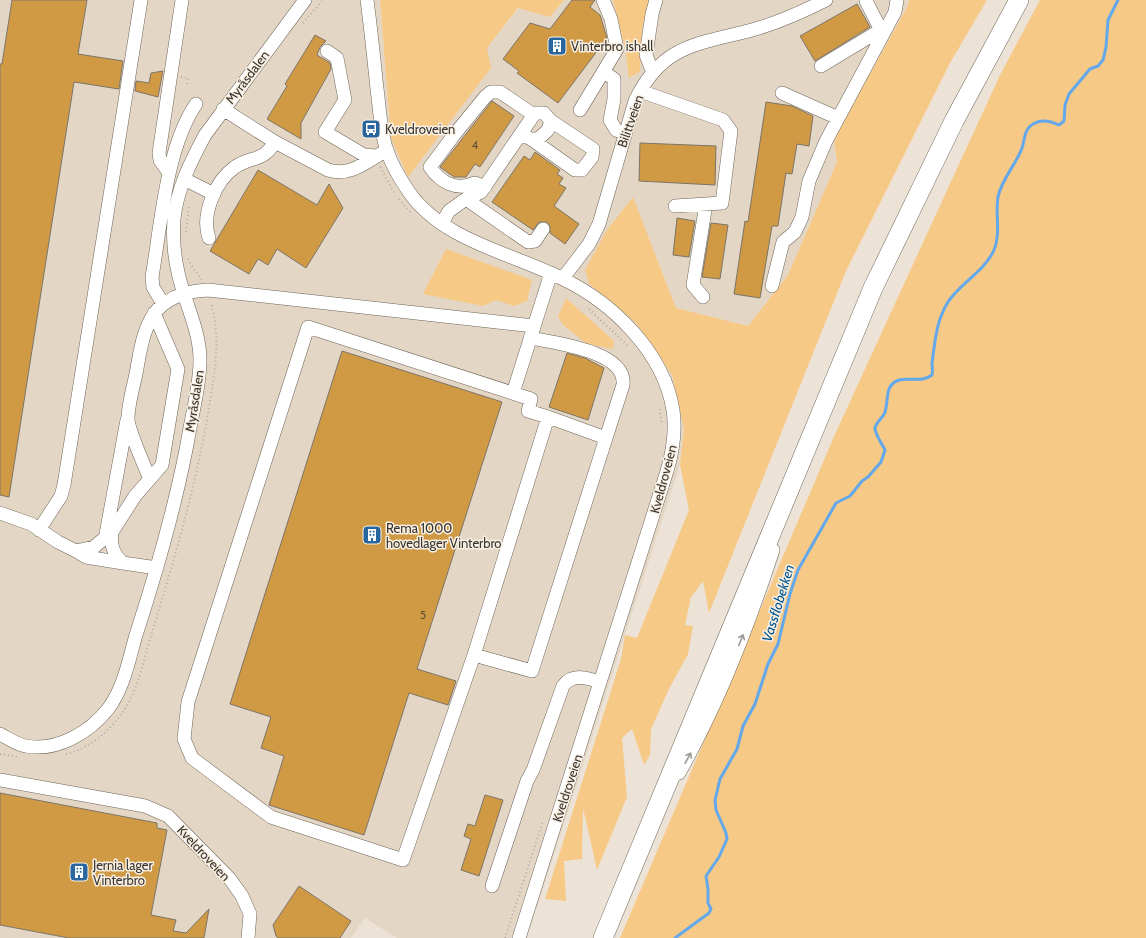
<svg xmlns="http://www.w3.org/2000/svg" width="1146" height="938" viewBox="0 0 1146 938" font-family="Cabin,sans-serif">
  <style>
    .built { fill: #e4d6c4 }
    .green { fill: #f7c987 }
    .lines { fill: none; stroke-linecap: round; stroke-linejoin: round }
    .stream { stroke: #62a8ea; stroke-width: 3 }
    .building { fill: #d09a44; stroke: #7c7469 }
    .minor-casing { stroke: #6d655a; stroke-width: 14 }
    .highway-casing { stroke: #6d655a; stroke-width: 20 }
    .path { stroke: #b4ada2; stroke-width: 2; stroke-dasharray: 1 3; stroke-linecap: butt }
    .minor { stroke: #fff; stroke-width: 13 }
    .highway { stroke: #fff; stroke-width: 19 }
    .oneway { stroke: #9c9a98 }
    .labels { text-anchor: middle; stroke-width: 3; stroke-linejoin: round; paint-order: stroke }
    .number-label { font-size: 11px; fill: #5e4e35 }
    .poi-label { font-size: 13px; fill: #383530; stroke: #f9f0e3; text-anchor: start }
    .street-label { font-size: 13px; fill: #383530; stroke: #f9f0e3 }
    .water-label { font-size: 14px; font-style: italic; fill: #00538f; stroke: #f9f0e3 }
  </style>
  <rect width="100%" height="100%" fill="#ece3d6"/>
  <!-- built -->
  <path class="built" d="M0,0H380L391,138L487,48L519,8L550,17L564,0H613L625,48L630,78L640,72L642,29L650,0H908L907,6L834,139L837,162L788,275L748,326L676,308L633,198L589,284L636,322L672,375L684,429L680,465L527,938H397L365,918L351,938H0Z"/>
  <!-- green -->
  <path class="green" d="M380,0H564L550,17L518,8L487,48L491,68L408,177L391,138Z
    M613,0H650L642,29L640,72L629,78L625,48Z
    M909,0H987L950,63L846,271L709,613L703,581L691,597L685,625L693,626L688,654L669,689L651,729L650,755L644,765L632,729L622,738L627,797L597,870L583,808L582,859L564,861L566,901L545,899L621,659L625,635L637,638L689,510L680,465L684,429L672,375L636,323L589,284L585,270L607,230L633,197L676,308L748,326L788,275L837,162L834,139L907,7Z
    M1040,0H1146V938H620L836,432L1000,75Z
    M446,249L532,280L527,301L514,306L496,300L483,306L423,294Z
    M566,298L614,341L613,349L587,344L563,325L558,317Z"/>
  <g class="lines">
    <!-- stream -->
    <path class="stream" d="M675,938L709,913L711,909L708,903V889L706,876L719,857L727,839L726,833L716,810L715,800L720,779L737,749L743,726L755,704L768,664L778,644L790,594L798,570L836,503L850,496L862,481L868,477L881,462L885,450C882,444 875,434 875,428C876,422 883,418 885,412C889,400 884,385 899,380C910,377 922,383 932,375C933,371 932,367 932,363C935,342 936,321 948,302C960,283 984,272 994,250C1001,234 995,214 998,197C1002,178 1016,165 1022,148C1025,139 1024,129 1033,124C1041,119 1051,121 1059,125L1064,121L1065,105L1069,94L1090,69L1098,66L1103,60L1106,47L1108,20L1118,0"/>
  </g>
  <!-- building -->
  <path class="building" d="M12,0H87L78,54L123,61L119,89L74,82L9,497L0,495V64H2Z
    M572,0H595L590,7L600,15L607,38L558,103L517,73L519,71L503,59L530,23L550,29Z
    M857,4L870,27L815,61L800,36Z
    M315,35L326,41L320,47L317,55L330,63L331,69L301,123V139L267,119L287,86L285,84Z
    M163,71L158,97L135,91L136,81L149,83L151,73Z
    M492,101L514,116L480,167L475,164L466,177H454L440,167Z
    M766,102L792,106L813,116L809,146L797,144L792,174L786,173L778,226H772L760,298L734,294L745,221L748,222Z
    M640,143L716,146L715,185L639,181Z
    M535,152L560,170L557,174L563,178L559,184L566,188L554,206L579,224L565,244L550,233V226L547,222H539L533,230L492,202L524,156L530,160Z
    M258,170L317,205L329,184L343,208L306,268L277,249L268,265L258,259L249,274L210,251Z
    M677,218L695,221L689,257L673,255Z
    M711,223L728,225L720,279L702,277Z
    M342,351L502,402L417,669L456,681L448,705L409,693L364,835L269,805L284,756L261,748L271,717L230,704Z
    M567,353L585,358L604,368L588,420L549,407Z
    M0,793L157,823V828L167,830L151,915L176,920L173,931L186,933L209,909L204,938H69L0,925Z
    M485,795L503,800L479,876L461,870L471,839L464,836L468,824L475,826Z
    M299,886L351,921L340,938H278L276,936L273,925Z"/>
  <g class="lines">
    <defs>
      <path id="minor" d="M367,0C371,30 374,60 377,89C380,110 380,131 387,151C392,165 400,179 409,192C443,241 512,253 563,279C613,303 664,353 673,410C676,431 673,451 667,471L519,938
        M327,51L337,58L345,100L325,132L364,155L375,156
        M821,66L874,34H883L866,1
        M604,72L614,79V99L610,120L616,130L625,133
        M653,73L646,55L652,14L656,0
        M640,91L723,120L731,131L722,203L675,206
        M782,93L838,118
        M223,109L275,142L328,170C351,177 367,161 387,150
        M580,110L617,49L611,19L603,0
        M531,139L575,170H582L592,157L593,149L551,121
        M169,173L160,160L159,153L182,0
        M184,179L214,194
        M485,187L475,183C457,191 441,183 430,167L454,135L485,97L491,92H500L534,115
        M466,199L528,242L535,241L543,229
        M442,223L449,211L463,201L481,192L535,113H544L551,121L548,130L538,139H531L521,134
        M209,238C201,215 215,181 235,167C253,155 262,163 275,142
        M563,278L589,244L599,224L635,101C662,44 699,44 752,30C778,23 802,12 826,0
        M772,286L783,242L795,232L802,217L809,181L826,141L895,12L897,0
        M703,297L693,285L706,204
        M163,304L153,287L152,277C161,225 166,148 196,104
        M308,327L531,399L528,411L548,417L474,655L403,860L271,817L192,758L184,739L188,702Z
        M530,338C555,343 627,351 623,385L606,438
        M513,393L551,273
        M150,479C145,468 128,428 128,419C128,405 133,388 136,374C144,326 150,293 208,290L534,326
        M0,513L31,524L58,542L76,551L94,547L112,532L135,496L162,465L178,369L154,313
        M39,530L61,496L64,485L141,0
        M112,532C110,545 113,554 123,563L157,568
        M106,534L127,420
        M76,551L86,557L123,563
        M474,655L532,671L606,438L548,417
        M0,734C8,738 17,745 26,746C57,752 90,732 108,709C124,688 129,659 136,635C158,567 178,498 190,428C194,406 200,383 200,360C200,337 191,316 184,294C176,270 172,244 174,219C177,189 191,161 205,135L305,0
        M679,773C719,703 748,627 773,550
        M0,780L145,806L168,816L230,879L242,896L250,914L248,938
        M492,886L527,781L533,770L563,686C572,673 588,678 600,682"/>
      <path id="highway" d="M603,938L873,288L954,121L1019,0"/>
    </defs>
    <!-- minor casing -->
    <use href="#minor" class="minor-casing"/>
    <!-- highway casing -->
    <use href="#highway" class="highway-casing"/>
    <!-- path -->
    <path class="path" d="M303,23L323,0
      M181,77L188,78L187,85
      M380,167L395,194
      M399,199L412,214
      M186,232L189,207
      M188,259L193,268L202,280
      M589,309L628,346
      M660,409L662,425
      M0,754L20,757
      M66,754C91,748 111,730 125,709C140,685 145,653 154,626C176,554 197,481 209,407C215,371 221,338 211,302
      M505,938L543,821"/>
    <!-- minor -->
    <use href="#minor" class="minor"/>
    <!-- highway -->
    <use href="#highway" class="highway"/>
  </g>
  <!-- one-way arrows -->
  <defs><path id="oneway-shaft" d="M-6 0H5M1.5-3L5.5 0L1.5 3" fill="none" stroke-width="1.6" stroke-linecap="round" stroke-linejoin="round"/></defs>
  <g class="oneway">
    <use href="#oneway-shaft" transform="translate(741 640) rotate(-68)"/>
    <use href="#oneway-shaft" transform="translate(688 758) rotate(-61)"/>
  </g>
  <!-- icons -->
  <defs>
    <symbol id="building-square" viewBox="-11 -11 22 22"><rect x="-9" y="-9" width="18" height="18" rx="4" fill="#29669d" stroke="#f9f0e3"/><path d="M-4-6H4V6H1V3H-1V6H-4ZM-2.5-4.3h1.7v1.8h-1.7ZM.8-4.3h1.7v1.8H.8ZM-2.5-1h1.7V.8h-1.7ZM.8-1h1.7V.8H.8Z" fill="#fff"/></symbol>
    <symbol id="bus-square" viewBox="-11 -11 22 22"><rect x="-9" y="-9" width="18" height="18" rx="4" fill="#29669d" stroke="#f9f0e3"/><path d="M-5-6H5V4H4V6H2V4H-2V6H-4V4H-5ZM-3.5-4V0h7V-4ZM-3.5 1.2v1.5H-2V1.2ZM2 1.2v1.5H3.5V1.2Z" fill="#fff"/></symbol>
  </defs>
  <g fill-rule="evenodd">
    <use href="#building-square" x="546" y="35" width="22" height="22"/>
    <use href="#bus-square" x="360" y="118" width="22" height="22"/>
    <use href="#building-square" x="361" y="524" width="22" height="22"/>
    <use href="#building-square" x="68" y="861" width="22" height="22"/>
  </g>
  <g class="labels">
    <!-- number labels -->
    <g class="number-label">
      <text x="475" y="149">4</text>
      <text x="423" y="619">5</text>
    </g>
    <!-- poi labels -->
    <g class="poi-label">
      <text x="571" y="51">Vinterbro ishall</text>
      <text x="385" y="134">Kveldroveien</text>
      <text x="386" y="533">Rema 1000<tspan x="386" dy="15">hovedlager Vinterbro</tspan></text>
      <text x="93" y="870">Jernia lager<tspan x="93" dy="15">Vinterbro</tspan></text>
    </g>
    <!-- street labels -->
    <g class="street-label">
      <text transform="translate(247 77) rotate(-53)" y="5">Myråsdalen</text>
      <text transform="translate(630 121) rotate(-71)" y="5">Bilittveien</text>
      <text transform="translate(194 401) rotate(-81)" y="5">Myråsdalen</text>
      <text transform="translate(663 479) rotate(-75)" y="5">Kveldroveien</text>
      <text transform="translate(567 788) rotate(-72)" y="5">Kveldroveien</text>
      <text transform="translate(204 853) rotate(47)" y="5">Kveldroveien</text>
    </g>
    <!-- water labels -->
    <g class="water-label">
      <text transform="translate(778 603) rotate(-73)" y="5">Vassflobekken</text>
    </g>
  </g>
</svg>
